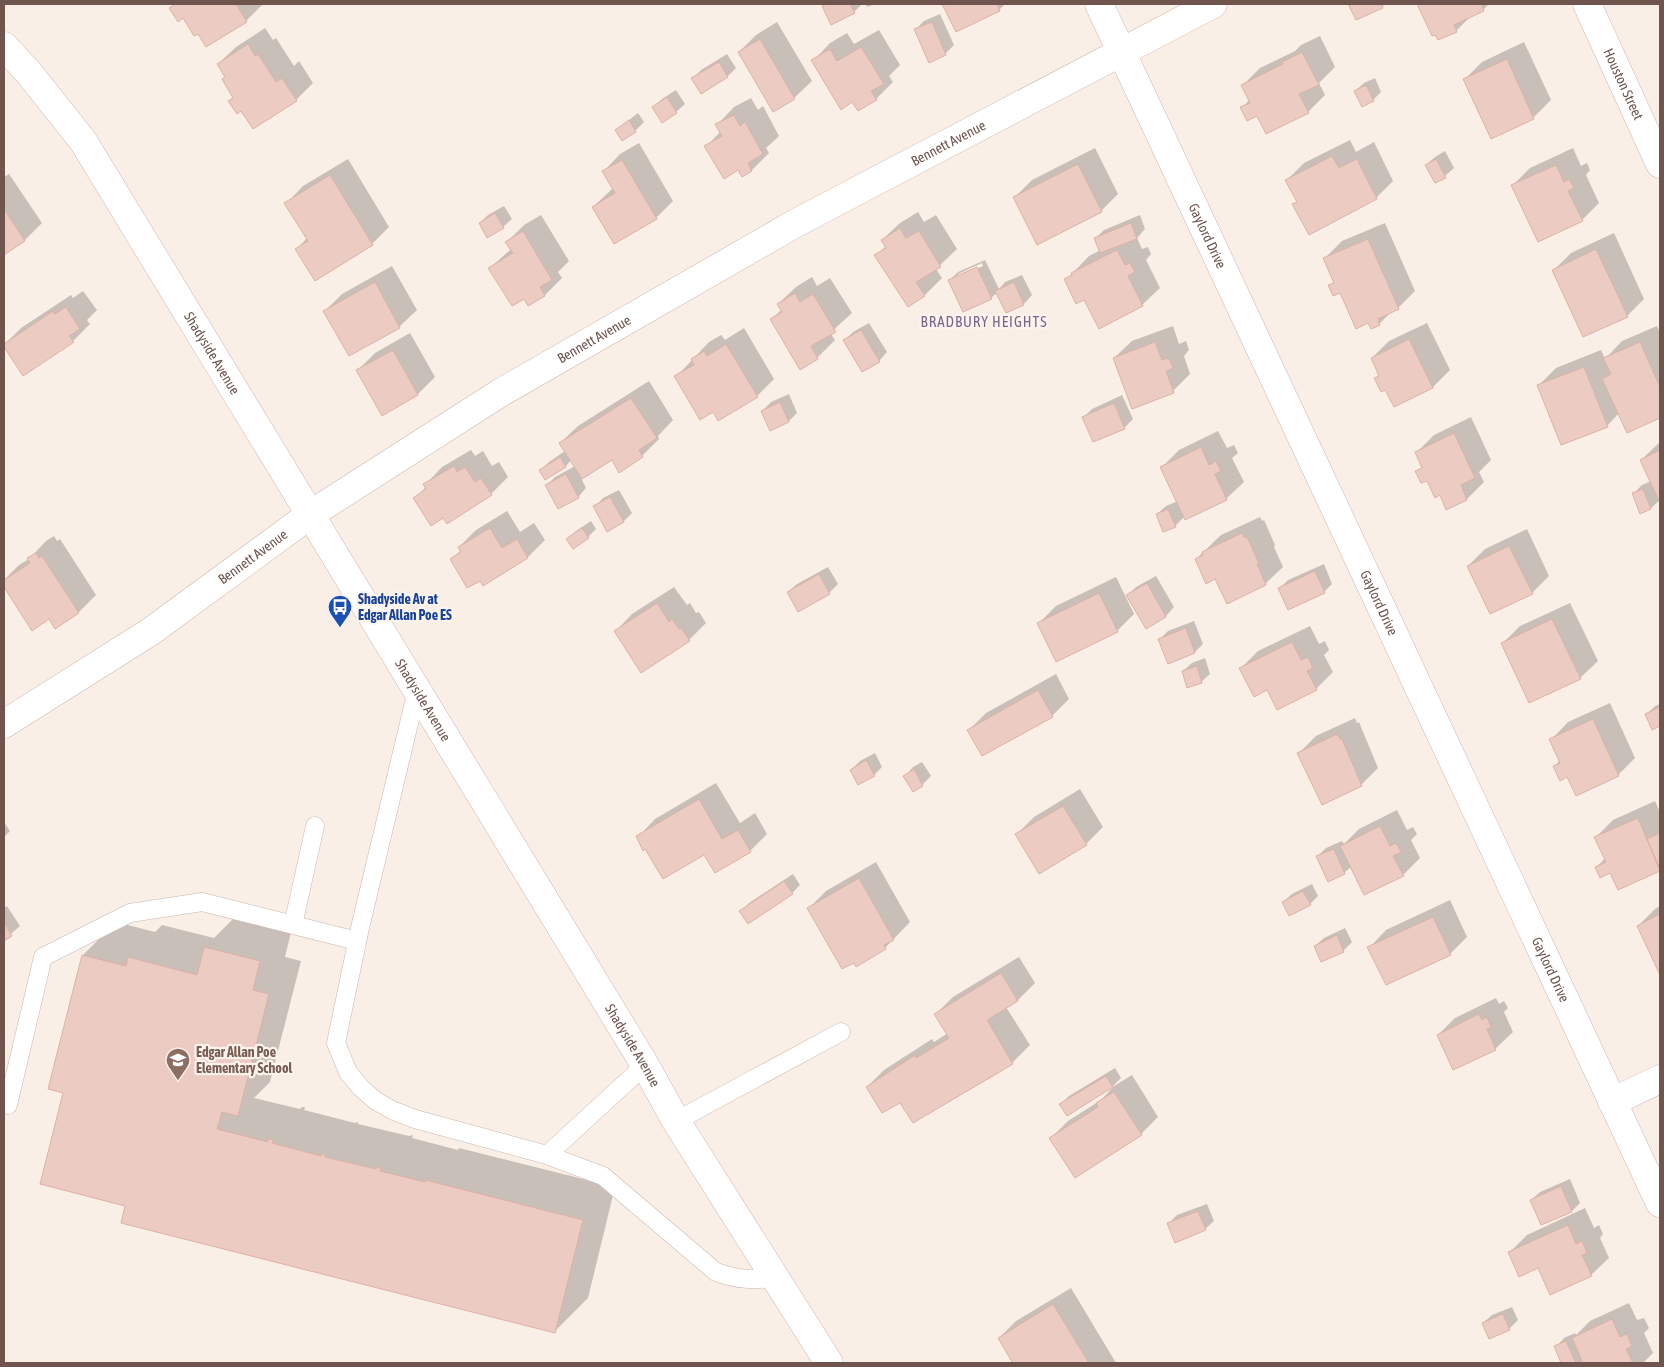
<svg xmlns="http://www.w3.org/2000/svg" width="1664" height="1367" viewBox="0 0 1664 1367" font-family="'Asap Condensed',sans-serif">
  <style>
    .shadow { fill: #0003; fill-rule: evenodd }
    .building { fill: #ecccc2; stroke: #ddb1a4 }
    .lines { fill: none; stroke-linecap: round; stroke-linejoin: round }
    .lane-casing { stroke: #cab7ae; stroke-width: 19 }
    .street-casing { stroke: #cab7ae; stroke-width: 29 }
    .secondary-casing { stroke: #ceb8af; stroke-width: 29 }
    .lane { stroke: #fff; stroke-width: 18 }
    .street { stroke: #fff; stroke-width: 28 }
    .secondary { stroke: #fff; stroke-width: 28 }
    .labels { text-anchor: middle; stroke-width: 4.5; stroke-linejoin: round; paint-order: stroke }
    .street-label { font-size: 14px; fill: #70554e; stroke: #fdf4ed }
    .transit-label { font-size: 14px; font-weight: bold; fill: #164399; stroke: #fdf4ed; text-anchor: start }
    .education-label { font-size: 14px; font-weight: bold; fill: #785e54; stroke: #fdf4ed; text-anchor: start }
    .neighbourhood-label { font-size: 15px; letter-spacing: 1px; fill: #7a668c; stroke: #fdf4ed }
  </style>
  <rect width="100%" height="100%" fill="#faefe7"/>
  <!-- shadow -->
  <path class="shadow" d="M174,4H263L246,21L198,33Z
    M826,4H862L854,12L824,7Z
    M866,4H875L867,7Z
    M943,4H1005L999,10L956,30Z
    M1350,4H1385L1382,7Z
    M1418,4H1489L1483,10L1472,15L1456,31L1433,34Z
    M940,14L954,45L945,54L916,29L924,21Z
    M777,22L812,81L794,98L773,110L739,52L756,35Z
    M265,28L273,40L276,38L294,66L299,61L313,83L296,100L242,109L229,101L234,96L226,76L218,64L236,47Z
    M879,30L900,65L889,76L893,82L876,99L853,101L813,61L830,43L847,33L854,44Z
    M1320,36L1335,67L1319,83L1325,95L1308,112L1258,114L1242,108L1250,99L1243,85L1260,68L1295,51L1301,45Z
    M1524,42L1551,100L1534,117L1492,137L1465,79L1482,62Z
    M727,54L736,68L728,76L693,79L701,70Z
    M1375,78L1381,92L1373,100L1355,91L1364,83Z
    M676,90L685,104L676,112L654,107L662,99Z
    M751,98L758,110L763,106L779,136L766,148L769,153L752,170L743,175L739,168L706,147L721,131L717,125L734,107Z
    M638,113L644,122L635,131L623,139L616,130Z
    M1350,140L1356,152L1374,142L1393,181L1376,198L1294,204L1298,200L1287,180L1304,163Z
    M639,143L673,201L656,218L593,207L613,188L603,172L620,154Z
    M1095,148L1118,194L1101,211L1015,197L1032,180Z
    M1573,148L1581,166L1587,163L1590,170L1586,175L1599,203L1582,220L1513,185L1530,168Z
    M1445,151L1454,168L1445,176L1435,182L1426,165L1435,157Z
    M348,159L389,227L372,244L297,249L307,238L286,204L303,186Z
    M9,174L42,223L25,240L4,254V177Z
    M504,206L512,219L503,227L480,223L488,215Z
    M918,212L924,222L936,215L957,249L936,269L942,278L925,295L876,256L886,246L882,240L900,223Z
    M541,215L569,261L558,272L562,278L545,295L528,304L524,297L490,268L511,249L507,242L524,225Z
    M1140,215L1145,229L1137,238L1142,249L1148,247L1151,254L1146,260L1160,288L1142,305L1085,298L1066,280L1089,256L1101,250L1096,238L1104,230Z
    M1385,223L1415,291L1398,308L1392,311L1379,324L1341,292L1330,286L1334,281L1324,259L1342,241Z
    M1614,233L1644,299L1627,316L1554,270L1571,253Z
    M985,260L999,289L1005,282L1022,275L1032,295L1024,304L1007,311L998,292L991,298L950,280L958,272ZM982,263L983,266L958,277V274Z
    M392,266L417,310L399,327L325,311L342,294Z
    M812,277L817,286L830,278L852,313L830,333L835,340L817,358L800,368L771,320L782,309L778,304L796,287Z
    M83,291L97,310L87,320L90,324L73,341L4,345L21,328L71,295L73,298Z
    M869,323L887,352L879,361L844,341L853,332Z
    M1427,323L1450,370L1433,387L1394,406L1385,388L1375,379L1380,374L1372,358L1389,341Z
    M1173,326L1179,344L1186,341L1189,350L1184,356L1190,374L1173,391L1114,358L1132,341Z
    M1657,326L1660,333V417L1627,431L1619,413L1607,426L1539,385L1556,368L1601,350L1605,359L1622,341Z
    M744,328L774,379L757,396L713,410L676,377L709,342L721,335L725,340Z
    M410,333L435,377L418,394L382,414L358,370L375,353Z
    M649,381L673,420L658,436L659,439L642,456L612,459L581,478L586,488L578,497L546,486L555,477L575,466L571,460L566,466L546,478L541,470L549,462L565,451L560,443L578,426Z
    M789,394L797,413L789,421L771,429L762,411L771,402Z
    M1122,395L1133,419L1124,428L1094,441L1084,417L1092,409Z
    M1471,417L1491,460L1479,472L1484,482L1467,499L1440,494L1428,480L1417,472L1423,466L1417,452L1434,435Z
    M1218,431L1227,448L1234,445L1238,453L1232,458L1244,482L1226,499L1185,516L1175,526L1157,514L1166,506L1178,501L1162,467L1179,450Z
    M1660,442V500L1651,508L1634,493L1642,485L1651,481L1641,460Z
    M471,450L475,456L483,451L492,466L499,462L508,477L491,494L444,516L415,498L426,487L425,485L442,467Z
    M619,490L632,513L624,521L608,530L595,507L603,498Z
    M507,511L520,532L534,523L545,540L528,557L483,584L480,579L451,560L461,550L459,547L476,530Z
    M1260,517L1262,521L1264,520L1275,545L1274,547L1283,567L1265,584L1216,578L1196,559L1221,535Z
    M591,521L596,529L588,537L568,539L576,531Z
    M1527,529L1549,576L1532,593L1468,566L1485,549Z
    M54,536L57,541L60,539L96,595L79,612L55,628L49,618L32,629L4,585V580L19,565L29,559L46,541Z
    M1324,564L1332,584L1324,592L1280,588L1288,580Z
    M828,567L838,584L829,593L799,610L788,592L797,584Z
    M1156,576L1174,607L1166,616L1146,627L1128,595L1136,587Z
    M1116,577L1134,614L1117,631L1038,624L1056,606Z
    M674,587L687,605L690,603L696,613L699,612L706,623L689,640L641,672L615,632L632,614Z
    M1570,603L1598,661L1580,678L1530,702L1502,644L1520,626Z
    M1194,621L1203,644L1195,652L1160,639L1168,631Z
    M1310,626L1319,644L1325,641L1329,650L1324,655L1333,672L1316,689L1241,668L1258,651Z
    M1205,658L1210,674L1201,682L1183,671L1192,663Z
    M1056,674L1069,699L1052,716L969,730L986,713Z
    M1610,703L1635,758L1618,775L1568,776L1555,766L1560,760L1551,740L1568,722Z
    M1660,704V725L1653,728L1647,714L1655,706Z
    M1355,718L1357,723L1359,722L1378,768L1361,785L1299,753L1316,736Z
    M875,753L882,767L874,775L851,770L860,761Z
    M922,762L931,776L922,785L905,776L913,767Z
    M716,783L740,823L755,813L767,834L750,851L704,853L638,837L655,819Z
    M1080,789L1103,827L1086,844L1017,834L1034,817Z
    M1655,801L1660,812V870L1618,889L1611,872L1597,867L1605,858L1596,837L1613,820Z
    M1397,810L1407,830L1413,827L1417,834L1411,840L1420,858L1403,875L1352,866L1344,873L1318,856L1326,848L1342,841L1344,844L1359,829Z
    M4,822L10,831L4,837Z
    M876,862L910,922L885,948L809,908L826,891Z
    M793,874L800,885L792,893L741,912L749,903Z
    M1312,884L1318,896L1310,904L1283,902L1292,894Z
    M1450,900L1467,937L1450,954L1369,948L1386,930Z
    M7,906L20,926L4,940V908Z
    M1660,906V972L1638,926L1655,909Z
    M238,914L292,928L285,957L301,961L270,1082L254,1098L300,1109L302,1107H305L304,1110L355,1123L358,1122V1124L409,1136L413,1135L412,1138L458,1150L459,1148L615,1187L588,1298L555,1331L127,1205L65,1092L50,1088L83,955L116,922L155,932L162,925L214,938Z
    M1345,928L1352,942L1343,951L1315,946L1324,938Z
    M1019,957L1035,983L1018,1000L1006,1007L1030,1045L1012,1063L913,1122L900,1101L867,1087L884,1070L932,1039L934,1042L948,1033L936,1014L953,997Z
    M1496,998L1499,1004L1504,1001L1508,1008L1504,1012L1513,1032L1495,1049L1438,1035L1455,1018Z
    M1115,1068L1121,1078L1113,1086L1067,1114L1061,1104L1069,1096Z
    M1132,1075L1158,1117L1141,1134L1051,1138L1068,1121L1101,1100L1114,1086Z
    M1570,1179L1580,1203L1572,1211L1541,1224L1531,1200L1540,1192Z
    M1207,1204L1214,1221L1205,1229L1169,1223L1177,1215Z
    M1585,1208L1594,1228L1599,1225L1603,1234L1600,1238L1609,1258L1591,1275L1539,1266L1510,1252L1527,1235Z
    M1071,1288L1116,1363H1010L1013,1361L999,1338L1016,1321Z
    M1629,1303L1637,1320L1644,1318L1649,1328L1644,1333L1653,1353L1643,1363H1585L1583,1360L1580,1363H1563L1556,1347L1564,1338L1575,1333L1576,1335L1590,1321Z
    M1512,1307L1518,1320L1509,1329L1483,1323L1492,1315Z"/>
  <!-- building -->
  <path class="building" d="M173,4H236L247,22L206,47L198,34L194,36L183,18L178,22L169,8L174,5Z
    M827,4H850L855,13L831,25L822,6Z
    M942,4H997L1000,11L956,32Z
    M1348,4H1381L1383,8L1356,20Z
    M1417,4H1481L1484,11L1454,25L1457,32L1438,40L1435,35L1432,36Z
    M932,22L946,55L929,63L914,29Z
    M760,39L795,99L773,112L738,52Z
    M248,44L255,56L258,54L276,82L282,78L297,101L253,129L241,111L237,114L228,101L233,98L222,79L225,77L217,64Z
    M861,47L884,84L871,91L877,100L858,111L852,102L841,110L811,60L830,49L837,61Z
    M1302,52L1319,85L1299,94L1309,113L1266,134L1257,116L1247,121L1240,107L1250,103L1241,85L1283,64L1282,62Z
    M1507,59L1534,119L1491,139L1463,79Z
    M719,62L728,77L701,94L691,78Z
    M1366,85L1374,101L1362,107L1354,91Z
    M667,97L677,113L662,123L652,107Z
    M734,115L740,126L745,122L763,154L748,163L752,171L742,177L738,170L724,179L704,146L722,136L715,124Z
    M629,120L636,132L622,141L615,130Z
    M1332,156L1339,168L1357,159L1377,199L1309,235L1292,204L1297,202L1285,180Z
    M1436,159L1446,178L1435,183L1425,165Z
    M622,160L657,219L614,244L592,207L615,193L602,171Z
    M1078,164L1102,212L1037,245L1013,197Z
    M1556,165L1564,182L1569,179L1574,188L1568,191L1583,221L1538,242L1511,185Z
    M330,175L373,245L315,281L295,249L308,241L284,203Z
    M4,209L25,241L4,255Z
    M495,213L504,228L487,238L479,223Z
    M1131,223L1137,239L1100,253L1094,238Z
    M900,228L906,238L919,231L941,267L916,282L925,296L908,307L874,255L886,248L881,240Z
    M523,231L552,280L540,287L545,296L528,306L524,299L512,306L488,268L513,253L505,242Z
    M1368,239L1399,309L1378,319L1380,325L1371,329L1368,323L1356,329L1340,293L1333,296L1328,285L1334,283L1323,258Z
    M1596,249L1628,317L1583,337L1552,270Z
    M1117,250L1125,265L1130,263L1135,272L1128,276L1143,306L1099,329L1084,300L1076,304L1064,279L1072,275L1071,273Z
    M977,267L992,299L963,312L948,280Z
    M375,282L400,328L349,356L323,311Z
    M1014,282L1024,305L1006,313L995,291Z
    M795,293L800,302L813,294L836,332L811,346L818,359L800,370L770,319L782,312L777,304Z
    M66,307L80,329L69,336L74,342L23,376L4,347V344L53,311L55,314Z
    M861,330L880,362L862,372L843,340Z
    M1409,339L1433,388L1394,407L1385,390L1381,392L1374,378L1379,376L1371,358Z
    M1155,342L1162,360L1169,358L1173,368L1166,371L1174,393L1132,409L1113,358Z
    M1640,342L1660,387V418L1627,433L1602,379L1611,374L1603,358Z
    M726,344L758,397L718,421L713,412L700,420L674,376L694,365L691,359L704,351L707,356Z
    M393,350L418,395L382,416L356,370Z
    M1584,367L1608,427L1561,445L1537,385Z
    M631,398L657,438L639,450L643,457L619,473L612,460L582,479L559,443Z
    M780,402L789,422L770,431L761,411Z
    M1114,403L1125,429L1093,442L1082,417Z
    M1454,433L1475,478L1461,485L1467,500L1446,510L1440,495L1435,498L1427,481L1421,483L1415,471L1422,468L1415,452Z
    M1201,447L1209,465L1216,461L1221,471L1215,474L1227,500L1185,520L1160,467Z
    M1660,450V503L1640,460Z
    M560,457L566,467L545,480L539,470Z
    M454,466L457,472L465,467L475,482L481,478L492,495L447,524L443,518L431,526L413,498L426,489L423,484Z
    M566,474L579,498L558,509L545,485Z
    M1643,489L1651,509L1640,514L1632,493Z
    M610,497L624,522L607,532L593,506Z
    M1168,509L1176,527L1163,532L1156,514Z
    M490,528L502,548L517,539L528,558L483,586L480,581L467,588L450,559L461,552L458,547Z
    M582,528L589,538L573,549L566,539Z
    M1242,533L1245,538L1247,537L1259,563L1257,564L1266,585L1227,604L1215,579L1206,584L1195,559L1203,555L1202,552Z
    M1509,546L1533,594L1490,614L1467,566Z
    M36,553L39,558L42,556L79,613L55,629L49,619L32,631L4,587V580L30,563L27,558Z
    M1315,571L1325,593L1288,610L1278,588Z
    M819,574L830,594L798,612L787,592Z
    M1147,583L1166,617L1146,629L1126,595Z
    M1099,593L1118,632L1056,662L1037,623Z
    M657,603L669,622L672,619L679,629L681,628L690,641L641,673L614,631Z
    M1552,619L1581,679L1529,703L1501,643Z
    M1186,628L1195,653L1168,664L1158,639Z
    M1292,642L1301,660L1308,657L1313,668L1307,671L1317,690L1277,710L1267,690L1254,697L1239,668Z
    M1197,666L1202,683L1187,688L1182,671Z
    M1038,690L1053,717L982,756L967,730Z
    M1660,707V726L1652,730L1645,714Z
    M1593,719L1619,776L1576,796L1567,777L1560,781L1553,766L1560,763L1549,739Z
    M1337,734L1340,739H1342L1362,786L1322,805L1297,753Z
    M866,760L875,776L858,785L850,770Z
    M914,769L923,786L913,792L903,776Z
    M699,799L722,839L738,830L751,852L715,873L704,855L663,879L645,849L643,851L636,836Z
    M1063,806L1087,845L1039,874L1015,834Z
    M1638,818L1660,871L1618,890L1610,873L1600,878L1595,867L1606,862L1594,837Z
    M1380,826L1390,846L1396,843L1401,852L1393,856L1404,876L1364,895L1340,846Z
    M1660,833V869L1647,839Z
    M1334,849L1345,874L1328,882L1316,856Z
    M859,878L894,940L884,945L886,949L856,967L854,963L842,969L807,908Z
    M784,881L793,894L748,924L739,911Z
    M1303,891L1311,905L1289,916L1282,902Z
    M1660,914V975L1637,926Z
    M1433,917L1451,955L1386,985L1367,947Z
    M4,922L12,936L4,941Z
    M1337,935L1344,952L1321,962L1314,946Z
    M204,947L260,961L253,990L269,994L238,1116L222,1112L217,1129L268,1142V1139L273,1140L272,1143L321,1156L322,1154L326,1155L325,1157L376,1169L377,1167L381,1168L380,1171L425,1182V1180L583,1220L555,1333L121,1223L125,1206L40,1184L63,1093L48,1089L82,955L126,966L128,957L197,975Z
    M1001,973L1018,1001L987,1020L1013,1064L913,1123L900,1103L882,1113L866,1087L915,1055L916,1058L949,1038L934,1014Z
    M1479,1014L1482,1020L1487,1017L1491,1027L1487,1029L1496,1050L1453,1070L1437,1035Z
    M1106,1076L1113,1087L1067,1116L1059,1104Z
    M1114,1092L1142,1135L1075,1178L1049,1138L1098,1107L1096,1103Z
    M1561,1186L1572,1212L1541,1225L1530,1200Z
    M1198,1211L1206,1230L1175,1243L1167,1223Z
    M1568,1225L1576,1244L1582,1241L1587,1253L1582,1255L1592,1276L1550,1295L1538,1268L1519,1277L1508,1252Z
    M1053,1304L1089,1363H1010L1012,1362L998,1338Z
    M1503,1314L1510,1330L1489,1339L1482,1323Z
    M1612,1319L1620,1337L1627,1334L1632,1346L1626,1349L1633,1363H1583L1572,1338Z
    M1566,1341L1576,1363H1561L1554,1346Z"/>
  <g class="lines">
    <defs>
      <path id="lane" d="M417,690L360,928L336,1043L348,1072L361,1088L376,1101L394,1111L415,1119L547,1155L645,1065
        M293,925L315,826
        M8,1105L43,957L130,913L202,902L357,941
        M676,1121L841,1032
        M547,1155L603,1176L716,1272C738,1280 753,1280 777,1278"/>
      <g id="street">
        <path id="s1" d="M1099,4L1660,1203"/>
        <path id="s2" d="M1587,4L1660,164"/>
        <path id="s3" d="M4,724L150,632L311,514L500,393L796,223L1213,4"/>
        <path d="M1612,1102L1660,1079"/>
      </g>
      <g id="secondary">
        <path id="s4" d="M4,46L29,73L83,141L645,1065L676,1121L829,1363"/>
      </g>
    </defs>
    <!-- lane casing -->
    <use href="#lane" class="lane-casing"/>
    <!-- street casing -->
    <use href="#street" class="street-casing"/>
    <!-- secondary casing -->
    <use href="#secondary" class="secondary-casing"/>
    <!-- lane -->
    <use href="#lane" class="lane"/>
    <!-- street -->
    <use href="#street" class="street"/>
    <!-- secondary -->
    <use href="#secondary" class="secondary"/>
  </g>
  <!-- icons -->
  <defs>
    <symbol id="bus-pin" viewBox="-11 -11 22 30"><path d="M0 17L-7.5 6A9.5 9.5 0 1 1 7.5 6Z" fill="#1a4fb4" stroke="#fdf4ed"/><path d="M-5-6H5V4H4V6H2V4H-2V6H-4V4H-5ZM-3.5-4V0h7V-4ZM-3.5 1.2v1.5H-2V1.2ZM2 1.2v1.5H3.5V1.2Z" fill="#fff"/></symbol>
    <symbol id="school-pin" viewBox="-11 -11 22 30"><path d="M0 17L-7.5 6A9.5 9.5 0 1 1 7.5 6Z" fill="#8d6e63" stroke="#fdf4ed"/><path d="M0-5L7-2L0 1L-7-2ZM-4 1L0 2.5L4 1V4Q0 6-4 4Z" fill="#fff"/></symbol>
  </defs>
  <g fill-rule="evenodd">
    <use href="#bus-pin" x="326" y="593" width="28" height="38"/>
    <use href="#school-pin" x="164" y="1046" width="28" height="38"/>
  </g>
  <g class="labels">
    <!-- street labels -->
    <g class="street-label">
      <text dy="5" stroke="none"><textPath href="#s2" startOffset="88">Houston Street</textPath></text>
      <text dy="5" stroke="none"><textPath href="#s3" startOffset="1110">Bennett Avenue</textPath></text>
      <text dy="5" stroke="none"><textPath href="#s1" startOffset="256">Gaylord Drive</textPath></text>
      <text dy="5" stroke="none"><textPath href="#s3" startOffset="705">Bennett Avenue</textPath></text>
      <text dy="5" stroke="none"><textPath href="#s4" startOffset="372">Shadyside Avenue</textPath></text>
      <text dy="5" stroke="none"><textPath href="#s3" startOffset="300">Bennett Avenue</textPath></text>
      <text dy="5" stroke="none"><textPath href="#s1" startOffset="661">Gaylord Drive</textPath></text>
      <text dy="5" stroke="none"><textPath href="#s4" startOffset="778">Shadyside Avenue</textPath></text>
      <text dy="5" stroke="none"><textPath href="#s1" startOffset="1066">Gaylord Drive</textPath></text>
      <text dy="5" stroke="none"><textPath href="#s4" startOffset="1182">Shadyside Avenue</textPath></text>
    </g>
    <!-- transit labels -->
    <g class="transit-label">
      <text x="358" y="604">Shadyside Av at<tspan x="358" dy="16">Edgar Allan Poe ES</tspan></text>
    </g>
    <!-- education labels -->
    <g class="education-label">
      <text x="196" y="1057">Edgar Allan Poe<tspan x="196" dy="16">Elementary School</tspan></text>
    </g>
    <!-- neighbourhood labels -->
    <g class="neighbourhood-label">
      <text x="984" y="327">BRADBURY HEIGHTS</text>
    </g>
  </g>
  <!-- border -->
  <rect width="1664" height="1367" fill="none" stroke="#70554e" stroke-width="10"/>
</svg>
